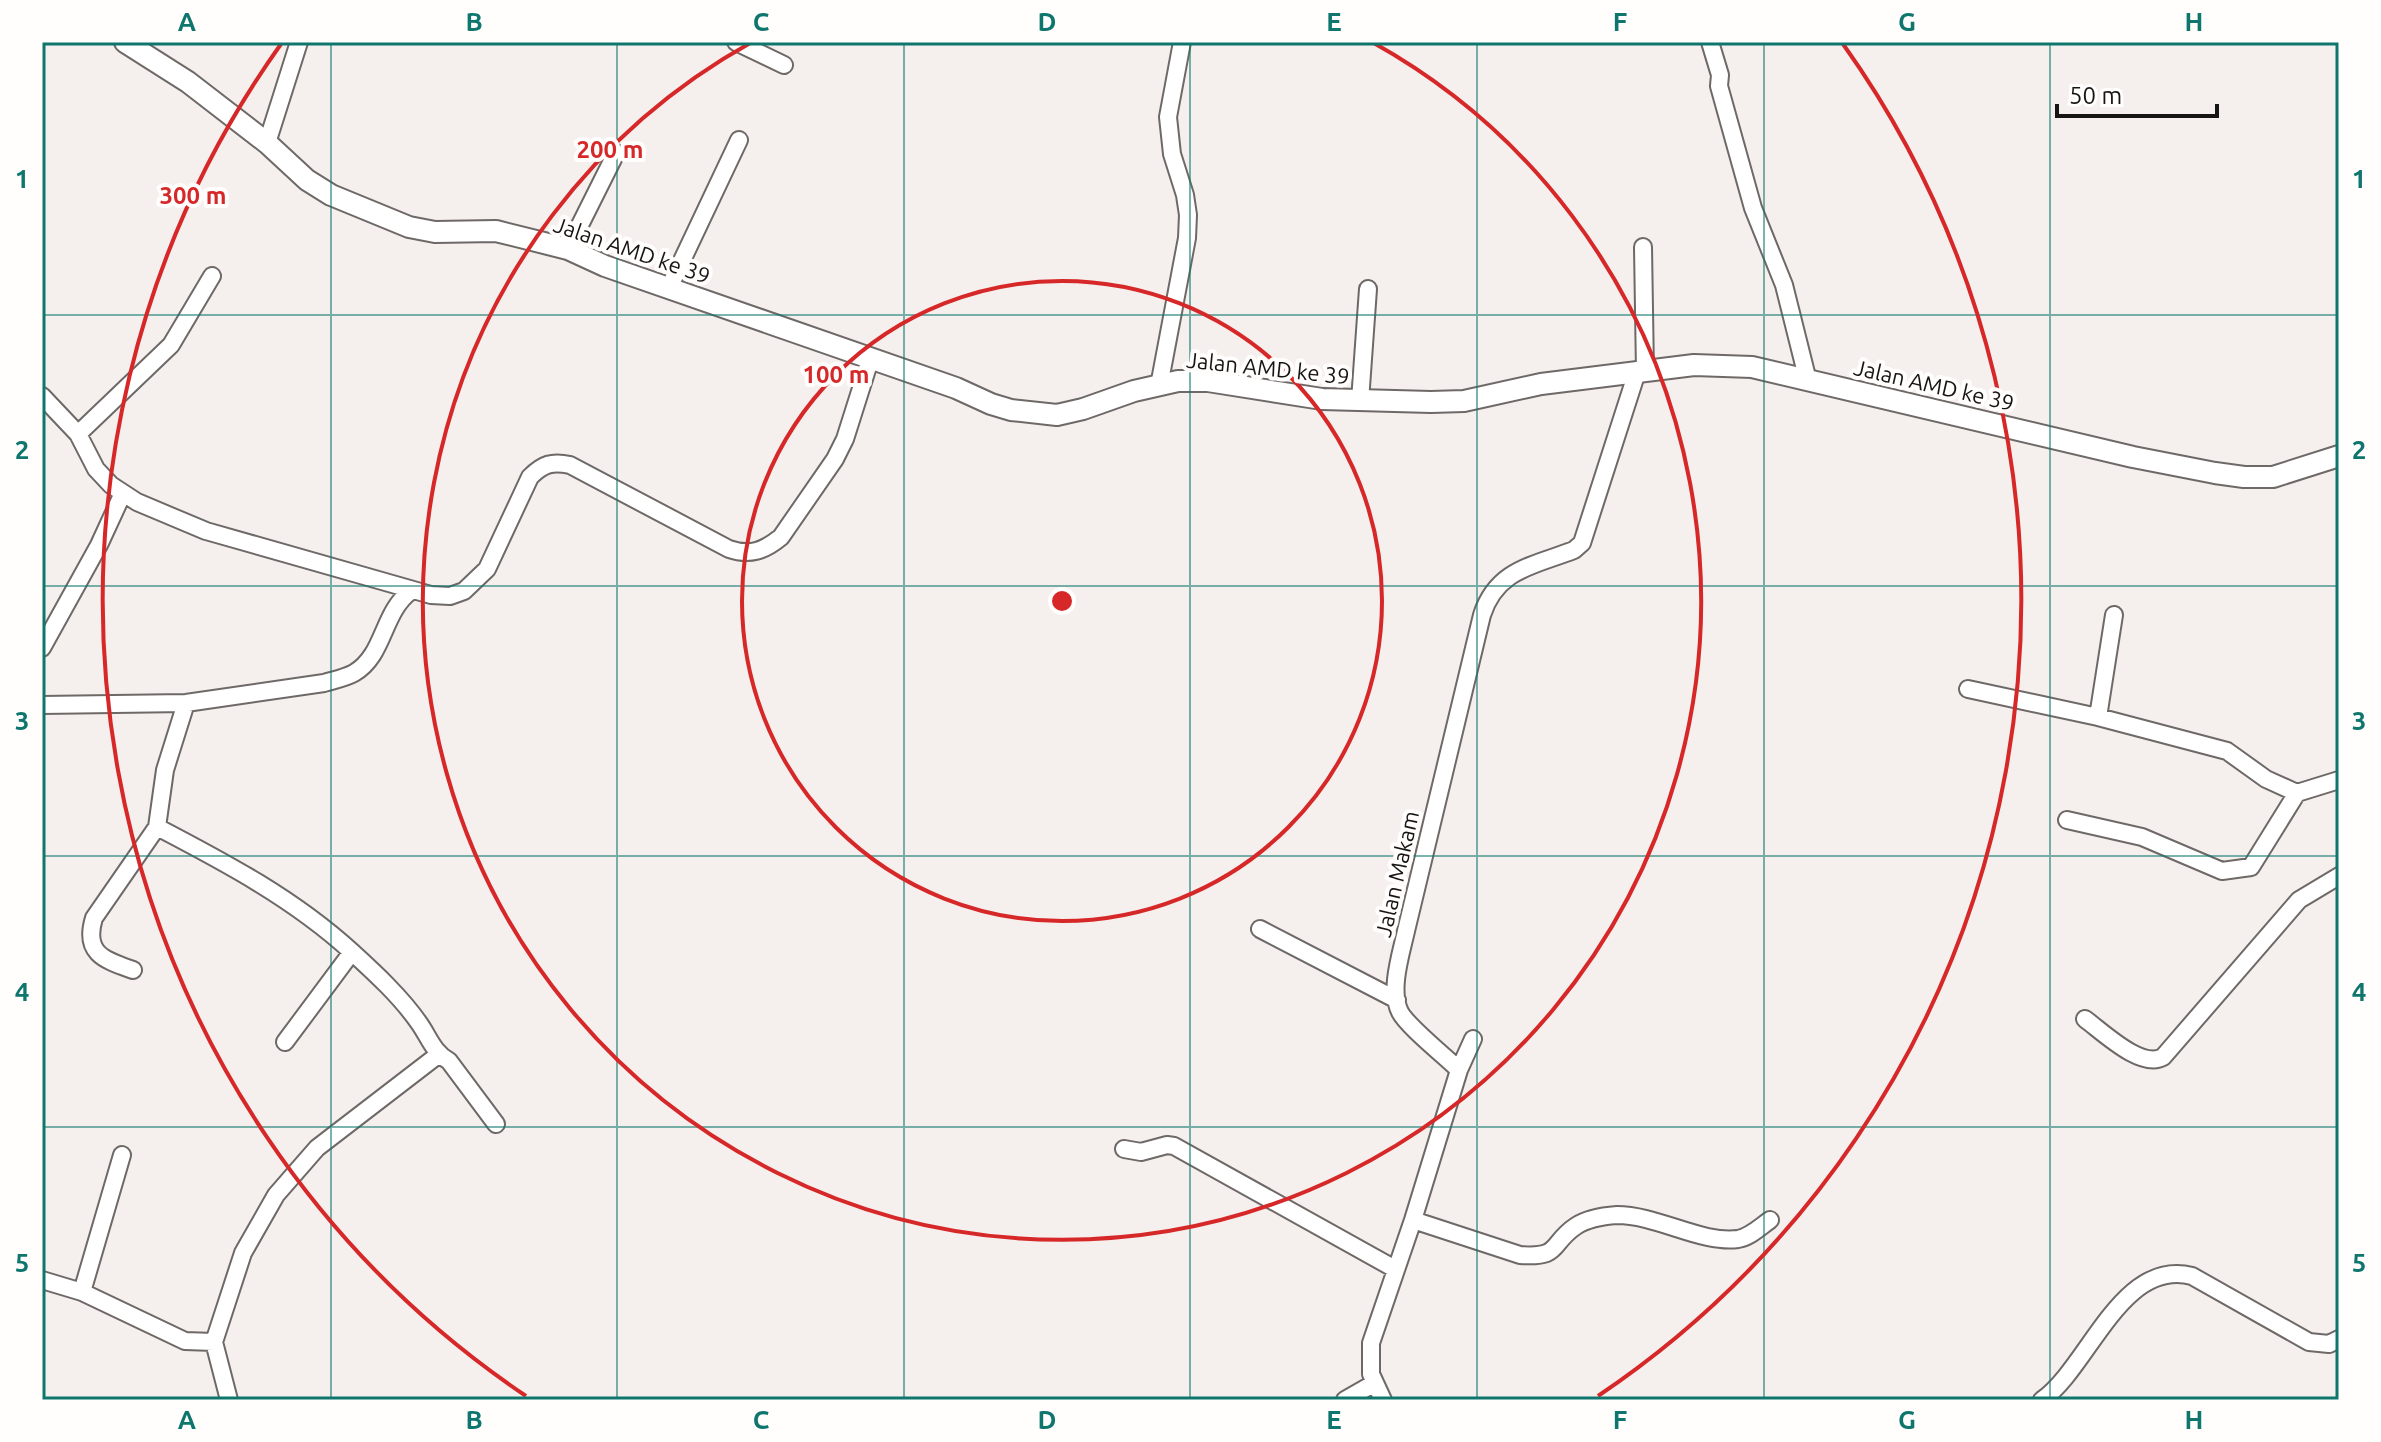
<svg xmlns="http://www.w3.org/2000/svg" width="2381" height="1442" viewBox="0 0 2381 1442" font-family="Ubuntu,sans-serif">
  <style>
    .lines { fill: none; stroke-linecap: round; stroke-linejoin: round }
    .minor-casing { stroke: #6e6967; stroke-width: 20 }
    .tertiary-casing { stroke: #6e6967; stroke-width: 24 }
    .minor { stroke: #fff; stroke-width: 16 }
    .tertiary { stroke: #fff; stroke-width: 20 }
    .grid { fill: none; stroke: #0f766e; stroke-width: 2; stroke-opacity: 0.55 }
    .ring { fill: none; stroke: #d62828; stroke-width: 4 }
    .labels { text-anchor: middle; stroke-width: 8; stroke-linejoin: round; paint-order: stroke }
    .street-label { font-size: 22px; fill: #171514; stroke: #fffefd }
    .centre { fill: #d62828; stroke: #fffefd; stroke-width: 4 }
    .ring-label { font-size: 24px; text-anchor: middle; font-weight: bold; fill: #d62828; stroke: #fffefd; stroke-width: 8; stroke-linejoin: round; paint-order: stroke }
    .neatline { fill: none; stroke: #0f766e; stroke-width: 3 }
    .grid-label { font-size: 26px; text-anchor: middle; font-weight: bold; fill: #0f766e }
  </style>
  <rect width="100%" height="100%" fill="#f5efed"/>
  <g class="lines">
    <defs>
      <path id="minor" d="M736,42L784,65
        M1710,42L1720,75L1719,86L1753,208L1784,285L1808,381
        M267,143L299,42
        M1643,247L1645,372
        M568,249L616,153
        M669,288L739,140
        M1159,386L1187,238L1188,215L1185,195L1172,154L1168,117L1182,42
        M42,396L78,434L96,469L111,485L137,502L206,531L431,595L450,596L464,591L487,569L530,477C543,464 552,461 570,465L729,549C750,556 764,551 781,537L835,459L845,439L870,360
        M1360,401L1368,289
        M78,434L171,345L212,276
        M42,648L99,545L123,493
        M1968,689L2098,717L2227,751L2266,779L2297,793L2339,780
        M42,705L186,703L324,683C334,680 345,678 354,673C385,655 382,612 411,591
        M2098,717L2114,615
        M2067,820L2142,837L2222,871L2251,867L2297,793
        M157,827C226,863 294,899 352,952C375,973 401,997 419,1023C429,1037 433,1052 449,1061L496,1124
        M1260,929L1397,1000
        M133,970C105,960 83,954 94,918L157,827L165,770L186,703
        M2085,1019C2104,1033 2141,1069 2163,1057L2299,900L2339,876
        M285,1042L352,952
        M1459,1070L1473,1039
        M1124,1149L1141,1152L1167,1145L1174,1146L1395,1269
        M1413,1220L1520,1255C1562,1258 1549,1244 1576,1226C1588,1218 1603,1216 1617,1215C1657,1215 1702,1244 1738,1239C1750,1237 1760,1227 1770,1220
        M42,1280L82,1292L185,1341L214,1342L243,1253L276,1195L317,1148L438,1055
        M82,1292L122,1155
        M214,1342L229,1400
        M1345,1400L1373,1384
        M1383,1400L1371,1374V1343L1413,1220L1459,1070C1446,1057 1407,1026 1400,1012C1389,990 1401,954 1406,931L1482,615C1497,569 1533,566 1574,550L1582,543L1637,372
        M2042,1400C2089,1367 2121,1258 2192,1276L2309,1342L2329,1344L2339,1339"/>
      <path id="tertiary" d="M125,42L188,82L267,143L307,180L331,195L409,227L435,232L496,231L568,249L605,266L956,388L991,404L1011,410L1057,415L1083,409L1134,391L1178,381H1208L1322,399L1431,402L1464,401L1541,384L1694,365L1752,367L2133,457L2215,473L2244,477H2273L2339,456"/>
    </defs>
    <!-- minor casing -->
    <use href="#minor" class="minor-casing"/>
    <!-- tertiary casing -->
    <use href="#tertiary" class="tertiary-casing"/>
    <!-- minor -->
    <use href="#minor" class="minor"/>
    <!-- tertiary -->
    <use href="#tertiary" class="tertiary"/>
  </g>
  <!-- grid -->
  <path class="grid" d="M331,42V1400M617,42V1400M904,42V1400M1190,42V1400M1477,42V1400M1764,42V1400M2050,42V1400M42,315H2339M42,586H2339M42,856H2339M42,1127H2339"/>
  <!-- distance rings -->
  <g class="ring">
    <circle cx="1062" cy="601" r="320"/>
    <path d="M1372 42A639 639 0 1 1 752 42"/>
    <path d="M526 1396A959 959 0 0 1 281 44M1843 44A959 959 0 0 1 1598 1396"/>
  </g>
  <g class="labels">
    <!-- street labels -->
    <g class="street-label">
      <text transform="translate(632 250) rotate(19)" y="8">Jalan AMD ke 39</text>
      <text transform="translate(1268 368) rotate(6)" y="8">Jalan AMD ke 39</text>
      <text transform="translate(1934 385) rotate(13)" y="8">Jalan AMD ke 39</text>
      <text transform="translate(1397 874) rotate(-77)" y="8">Jalan Makam</text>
    </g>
  </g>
  <circle cx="1062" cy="601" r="12" class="centre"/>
  <g class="ring-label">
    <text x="610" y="158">200 m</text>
    <text x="193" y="204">300 m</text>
    <text x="836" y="383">100 m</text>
  </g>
  <!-- border -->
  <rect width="2381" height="1442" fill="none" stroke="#fffefd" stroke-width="88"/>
  <!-- scale -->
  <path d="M2057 104v12h160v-12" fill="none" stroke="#171514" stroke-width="4"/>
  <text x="2069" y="104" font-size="24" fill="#171514" stroke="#fffefd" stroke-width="6" paint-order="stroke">50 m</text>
  <rect x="44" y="44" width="2293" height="1354" class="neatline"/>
  <g class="grid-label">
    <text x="187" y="31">A</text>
    <text x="474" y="31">B</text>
    <text x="761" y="31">C</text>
    <text x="1047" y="31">D</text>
    <text x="1334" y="31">E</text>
    <text x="1620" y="31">F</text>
    <text x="1907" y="31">G</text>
    <text x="2194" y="31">H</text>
    <text x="22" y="188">1</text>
    <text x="2359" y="188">1</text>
    <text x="22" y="459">2</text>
    <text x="2359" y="459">2</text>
    <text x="22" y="730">3</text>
    <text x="2359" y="730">3</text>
    <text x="22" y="1001">4</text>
    <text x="2359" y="1001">4</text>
    <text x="22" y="1272">5</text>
    <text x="2359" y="1272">5</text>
    <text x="187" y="1429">A</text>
    <text x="474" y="1429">B</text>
    <text x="761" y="1429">C</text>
    <text x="1047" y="1429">D</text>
    <text x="1334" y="1429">E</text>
    <text x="1620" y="1429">F</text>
    <text x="1907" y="1429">G</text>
    <text x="2194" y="1429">H</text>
  </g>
</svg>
